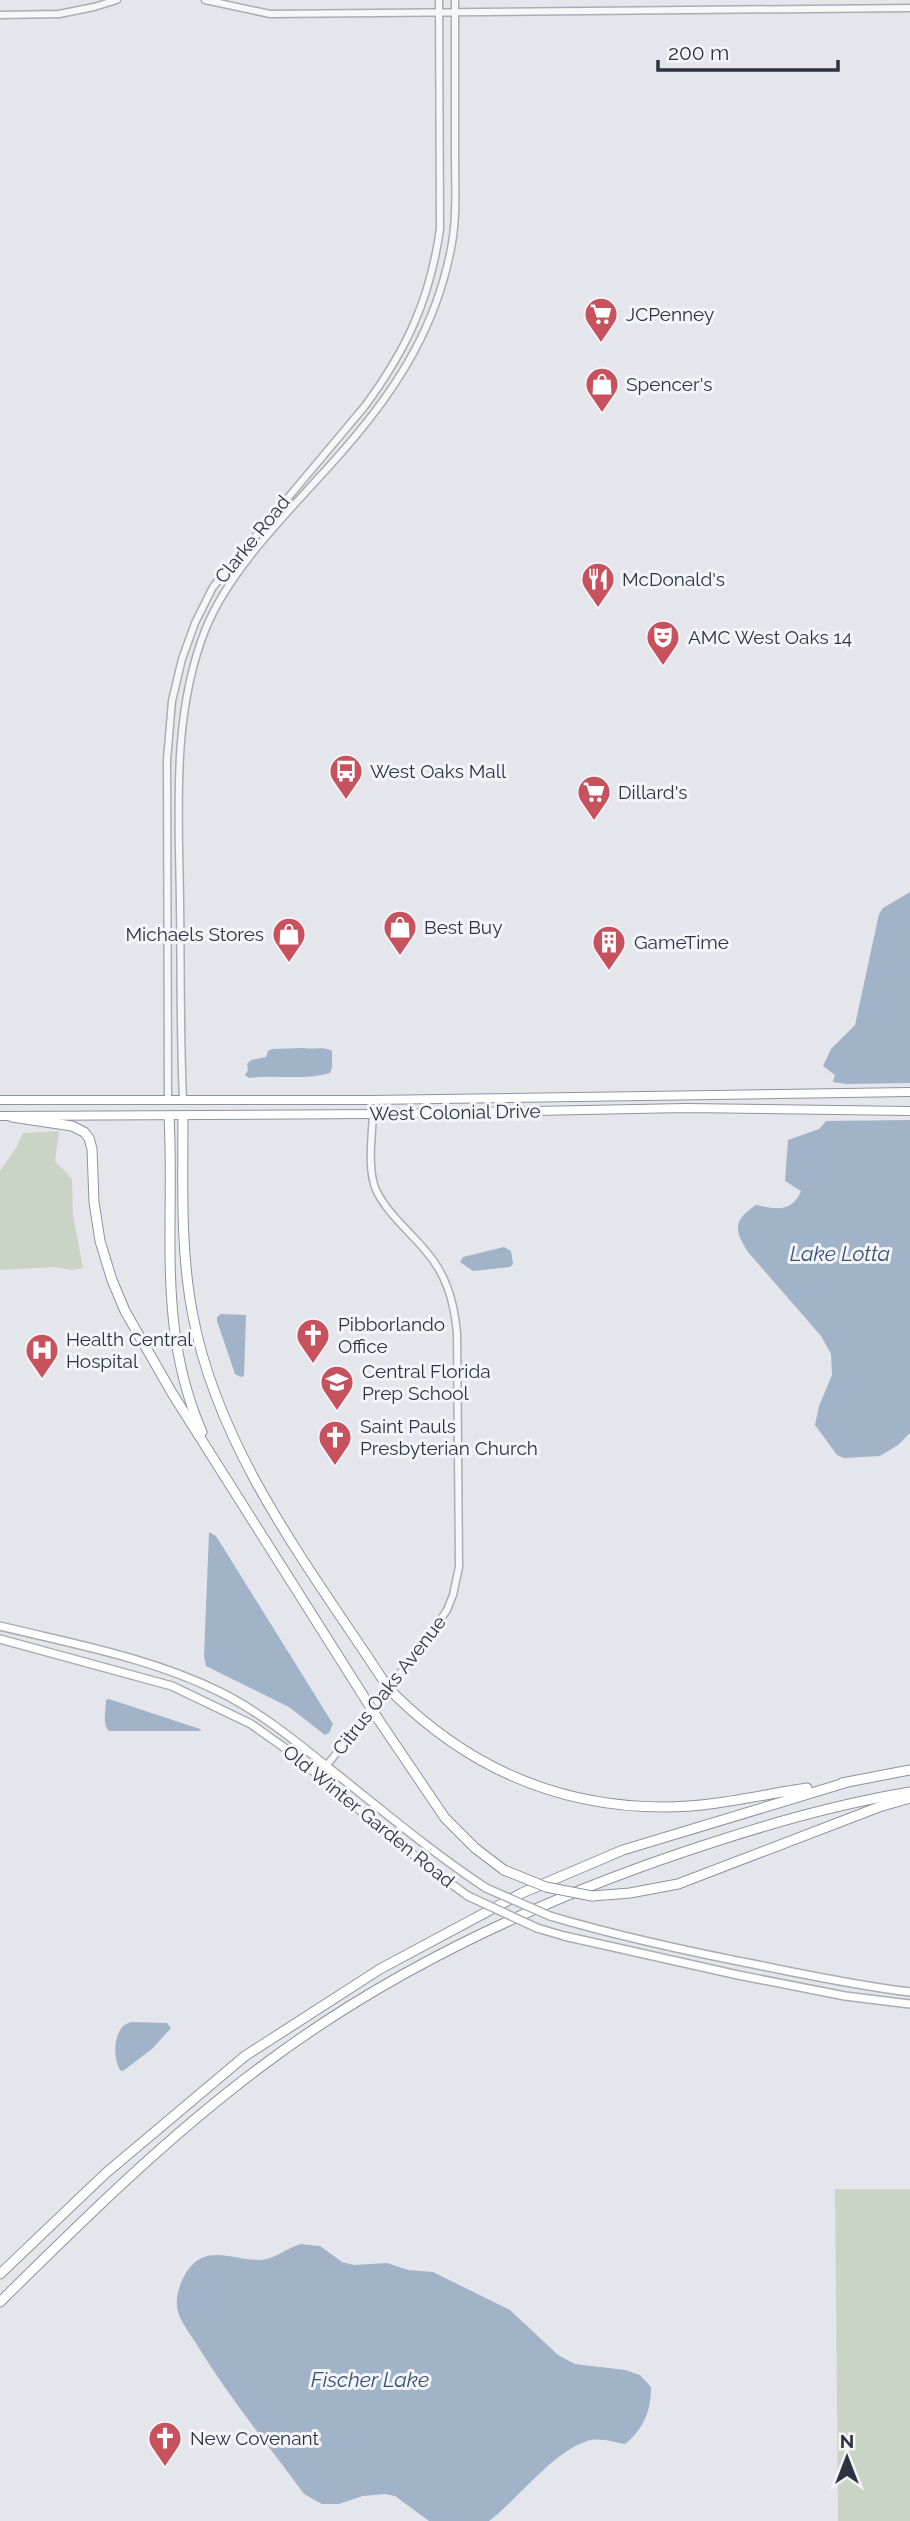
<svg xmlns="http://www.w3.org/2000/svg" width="910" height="2521" viewBox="0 0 910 2521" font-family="Raleway,sans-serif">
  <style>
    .green { fill: #c9d4c5 }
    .water { fill: #a1b3c9 }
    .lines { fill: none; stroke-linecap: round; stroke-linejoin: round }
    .tertiary-casing { stroke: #a9adb5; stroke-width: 9 }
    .secondary-casing { stroke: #a9adb5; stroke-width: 10 }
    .trunk-casing { stroke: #8c93a1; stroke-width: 10 }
    .motorway-casing { stroke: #8c93a1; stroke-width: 11 }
    .tertiary { stroke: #f6f7f9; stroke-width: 6 }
    .secondary { stroke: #fff; stroke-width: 7 }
    .trunk { stroke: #fff; stroke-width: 8 }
    .motorway { stroke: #fff; stroke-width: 9 }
    .secondary-bridge-casing { stroke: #a9adb5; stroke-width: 10; stroke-linecap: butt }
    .motorway-bridge-casing { stroke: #8c93a1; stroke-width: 11; stroke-linecap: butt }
    .secondary-bridge { stroke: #fff; stroke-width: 7 }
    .motorway-bridge { stroke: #fff; stroke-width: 9 }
    .labels { text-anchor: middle; stroke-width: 6; stroke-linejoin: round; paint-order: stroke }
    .poi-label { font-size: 19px; fill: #2c3343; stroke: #f4f5f8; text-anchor: start }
    .street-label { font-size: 19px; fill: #2c3343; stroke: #f4f5f8 }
    .water-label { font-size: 21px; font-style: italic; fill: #385074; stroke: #f4f5f8 }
  </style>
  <rect width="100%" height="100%" fill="#e4e6eb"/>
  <!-- green -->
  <path class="green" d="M59,1131L55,1161L72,1179L73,1216L83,1268L72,1270L54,1267L0,1270V1171L16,1148L23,1133Z
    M835,2189H910V2521H838Z"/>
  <!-- water -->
  <path class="water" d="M910,892V1083L846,1084L833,1082L835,1075L823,1066L831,1049L855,1025L879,914L883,908Z
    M304,1048C313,1050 323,1046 332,1051V1068L330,1073C303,1081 276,1074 249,1078L245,1075L248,1070L247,1064L251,1060L266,1057L268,1051L272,1049Z
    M910,1120V1433L898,1445L880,1456L844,1458L837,1455L815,1425L819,1406L832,1375L831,1354L821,1336L748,1252C734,1230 733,1220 756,1205C776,1209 792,1213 801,1191L785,1181L788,1140L819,1129L826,1121Z
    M504,1247L511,1251L513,1264L510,1267L473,1271L460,1262L463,1257Z
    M221,1314L246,1315L244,1376L241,1377L235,1374L217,1321V1317Z
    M209,1532L216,1536L333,1724L329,1733L325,1735L289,1707L206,1666L204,1656Z
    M109,1699L200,1729L201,1731H109C102,1724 106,1709 106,1700Z
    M132,2022L167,2023L171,2028L153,2048L123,2071L120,2070C112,2056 113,2025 132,2022Z
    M301,2244L320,2246L342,2262L354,2265L387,2263L408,2270L433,2272L510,2310L558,2355L575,2364L625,2370L640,2375L651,2387C651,2410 644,2429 625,2444C614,2442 599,2437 587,2441C553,2452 518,2499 489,2521H429L395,2496L385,2494L363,2496L339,2504H322L304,2494C268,2445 229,2397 197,2345C190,2333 179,2321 177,2307C175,2292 185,2268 198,2260C218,2247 245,2264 267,2259C279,2256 289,2247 301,2244Z"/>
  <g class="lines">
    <defs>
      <path id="tertiary" d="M205,0L270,14L910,8
        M0,15L59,14L94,7L117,0
        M183,1099C180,1034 181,969 180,904C179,812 171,715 206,628C233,562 301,500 347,446C399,386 438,323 452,243C457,214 455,184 455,154C455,103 455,51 455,0
        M168,1100L167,760L172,701L182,659L195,623L213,587L365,406C407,349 430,299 440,229L439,0
        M319,1775L428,1638L447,1610L453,1595L459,1567L457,1333C454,1301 446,1273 424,1249C408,1230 387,1213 376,1190C367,1168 372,1137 373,1114"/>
      <path id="secondary" d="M0,1626C73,1644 152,1658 220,1692C260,1712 294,1740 329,1768C381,1809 431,1852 486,1888
        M0,1639L172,1686L251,1724L289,1751L427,1866L468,1896
        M550,1916C620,1937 691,1952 763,1966C812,1976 860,1986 910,1992
        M537,1928L564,1936L738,1975L845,1996L910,2004"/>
      <path id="trunk" d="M0,1100H371L910,1092
        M0,1116L373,1114L686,1108L910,1111"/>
      <path id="motorway" d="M169,1116C175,1225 156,1328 202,1432
        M183,1116C183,1182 180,1251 193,1316C219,1452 309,1567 383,1680
        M12,1117L72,1126L84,1132L89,1138L92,1149L94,1202L100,1241L112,1280L125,1311L172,1393L366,1700
        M396,1696C471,1769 559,1807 664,1807C712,1807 760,1795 807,1788
        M378,1719L445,1818L475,1848L504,1870
        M842,1783L910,1770
        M592,1896L630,1893L678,1884L879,1807L910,1798
        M0,2274L106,2173L245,2056L380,1969L522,1893L623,1850L848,1782
        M0,2302C83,2220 168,2136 262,2066C396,1965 555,1893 714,1842C778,1821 844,1803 910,1792"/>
    </defs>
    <!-- tertiary casing -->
    <use href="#tertiary" class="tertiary-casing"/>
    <!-- secondary casing -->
    <use href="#secondary" class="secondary-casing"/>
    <!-- trunk casing -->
    <use href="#trunk" class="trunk-casing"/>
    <!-- motorway casing -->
    <use href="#motorway" class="motorway-casing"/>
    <!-- tertiary -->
    <use href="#tertiary" class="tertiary"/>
    <!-- secondary -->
    <use href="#secondary" class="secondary"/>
    <!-- trunk -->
    <use href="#trunk" class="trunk"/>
    <!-- motorway -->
    <use href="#motorway" class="motorway"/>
    <defs>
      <path id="secondary-bridge" d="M486,1888L550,1916
        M468,1896L537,1928"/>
      <path id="motorway-bridge" d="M383,1680L396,1696
        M366,1700L378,1719
        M504,1870L546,1887L592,1896"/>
    </defs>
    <!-- secondary-bridge casing -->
    <use href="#secondary-bridge" class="secondary-bridge-casing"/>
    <!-- motorway-bridge casing -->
    <use href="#motorway-bridge" class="motorway-bridge-casing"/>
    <!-- secondary-bridge -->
    <use href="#secondary-bridge" class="secondary-bridge"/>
    <!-- motorway-bridge -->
    <use href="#motorway-bridge" class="motorway-bridge"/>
  </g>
  <!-- icons -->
  <defs>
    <symbol id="supermarket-pin" viewBox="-11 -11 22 30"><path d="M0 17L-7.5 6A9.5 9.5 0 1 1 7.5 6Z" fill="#c8515e" stroke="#f4f5f8"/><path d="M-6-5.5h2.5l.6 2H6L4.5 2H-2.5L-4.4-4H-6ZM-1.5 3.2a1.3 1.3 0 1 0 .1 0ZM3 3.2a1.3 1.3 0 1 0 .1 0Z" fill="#fff"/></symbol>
    <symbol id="shop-pin" viewBox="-11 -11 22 30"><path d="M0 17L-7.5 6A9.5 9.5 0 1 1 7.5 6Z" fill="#c8515e" stroke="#f4f5f8"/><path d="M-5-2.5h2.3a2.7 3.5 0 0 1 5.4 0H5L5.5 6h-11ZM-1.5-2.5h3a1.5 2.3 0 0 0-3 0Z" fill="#fff"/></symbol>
    <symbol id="restaurant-pin" viewBox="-11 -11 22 30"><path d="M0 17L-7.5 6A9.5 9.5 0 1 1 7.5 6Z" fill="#c8515e" stroke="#f4f5f8"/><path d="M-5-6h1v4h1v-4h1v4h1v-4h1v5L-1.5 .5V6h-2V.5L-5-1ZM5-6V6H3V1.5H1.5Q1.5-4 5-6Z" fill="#fff"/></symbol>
    <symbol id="theatre-pin" viewBox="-11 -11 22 30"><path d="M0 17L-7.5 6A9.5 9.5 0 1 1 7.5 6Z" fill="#c8515e" stroke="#f4f5f8"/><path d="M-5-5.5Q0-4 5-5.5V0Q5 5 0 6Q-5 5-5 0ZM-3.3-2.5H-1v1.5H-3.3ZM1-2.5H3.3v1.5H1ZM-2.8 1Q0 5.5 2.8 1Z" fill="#fff"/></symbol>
    <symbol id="bus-pin" viewBox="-11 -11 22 30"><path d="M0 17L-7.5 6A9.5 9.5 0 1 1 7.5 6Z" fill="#c8515e" stroke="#f4f5f8"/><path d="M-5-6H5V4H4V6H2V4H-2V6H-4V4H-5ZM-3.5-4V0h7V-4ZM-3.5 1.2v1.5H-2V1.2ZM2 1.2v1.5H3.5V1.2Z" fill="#fff"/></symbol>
    <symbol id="building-pin" viewBox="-11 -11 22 30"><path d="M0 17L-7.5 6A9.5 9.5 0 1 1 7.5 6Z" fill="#c8515e" stroke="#f4f5f8"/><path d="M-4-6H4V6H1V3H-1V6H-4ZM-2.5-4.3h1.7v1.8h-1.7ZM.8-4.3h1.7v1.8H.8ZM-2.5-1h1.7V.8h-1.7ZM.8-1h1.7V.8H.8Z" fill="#fff"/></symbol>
    <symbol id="church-pin" viewBox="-11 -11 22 30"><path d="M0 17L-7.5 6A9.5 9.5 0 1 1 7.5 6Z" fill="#c8515e" stroke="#f4f5f8"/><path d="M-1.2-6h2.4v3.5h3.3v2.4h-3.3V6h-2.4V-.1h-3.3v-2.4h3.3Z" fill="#fff"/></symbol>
    <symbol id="hospital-pin" viewBox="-11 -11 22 30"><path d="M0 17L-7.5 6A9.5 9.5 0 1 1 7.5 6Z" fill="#c8515e" stroke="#f4f5f8"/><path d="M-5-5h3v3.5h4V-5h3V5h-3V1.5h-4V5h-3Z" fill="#fff"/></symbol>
    <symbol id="school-pin" viewBox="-11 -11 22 30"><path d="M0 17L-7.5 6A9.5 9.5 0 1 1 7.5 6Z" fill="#c8515e" stroke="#f4f5f8"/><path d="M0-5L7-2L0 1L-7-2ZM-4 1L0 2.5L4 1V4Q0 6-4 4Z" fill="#fff"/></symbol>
  </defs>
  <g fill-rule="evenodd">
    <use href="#supermarket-pin" x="582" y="295" width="38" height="52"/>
    <use href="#shop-pin" x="583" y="365" width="38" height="52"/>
    <use href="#restaurant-pin" x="579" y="560" width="38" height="52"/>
    <use href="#theatre-pin" x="644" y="618" width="38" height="52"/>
    <use href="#bus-pin" x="327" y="752" width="38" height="52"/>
    <use href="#supermarket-pin" x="575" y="773" width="38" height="52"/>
    <use href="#shop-pin" x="381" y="908" width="38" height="52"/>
    <use href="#shop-pin" x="270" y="915" width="38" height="52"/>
    <use href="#building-pin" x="590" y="923" width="38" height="52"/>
    <use href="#church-pin" x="294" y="1316" width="38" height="52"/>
    <use href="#hospital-pin" x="23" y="1331" width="38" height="52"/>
    <use href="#school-pin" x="318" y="1363" width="38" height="52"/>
    <use href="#church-pin" x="316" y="1418" width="38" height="52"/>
    <use href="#church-pin" x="146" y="2419" width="38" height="52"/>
  </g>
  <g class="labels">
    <!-- poi labels -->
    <g class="poi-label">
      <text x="626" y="321">JCPenney</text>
      <text x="626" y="391">Spencer's</text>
      <text x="622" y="586">McDonald's</text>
      <text x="688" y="644">AMC West Oaks 14</text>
      <text x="370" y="778">West Oaks Mall</text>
      <text x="618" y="799">Dillard's</text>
      <text x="424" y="934">Best Buy</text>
      <text x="264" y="941" text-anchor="end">Michaels Stores</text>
      <text x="634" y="949">GameTime</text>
      <text x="338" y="1331">Pibborlando<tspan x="338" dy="22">Office</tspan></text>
      <text x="66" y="1346">Health Central<tspan x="66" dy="22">Hospital</tspan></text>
      <text x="362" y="1378">Central Florida<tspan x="362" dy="22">Prep School</tspan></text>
      <text x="360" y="1433">Saint Pauls<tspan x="360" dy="22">Presbyterian Church</tspan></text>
      <text x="190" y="2445">New Covenant</text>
    </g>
    <!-- street labels -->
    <g class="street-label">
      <text transform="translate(252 539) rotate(-51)" y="7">Clarke Road</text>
      <text transform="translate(455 1112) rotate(-1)" y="7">West Colonial Drive</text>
      <text transform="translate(389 1685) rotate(-52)" y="7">Citrus Oaks Avenue</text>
      <text transform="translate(369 1816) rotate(39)" y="7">Old Winter Garden Road</text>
    </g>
    <!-- water labels -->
    <g class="water-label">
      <text x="840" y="1261">Lake Lotta</text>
      <text x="370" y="2387">Fischer Lake</text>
    </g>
  </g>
  <!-- north arrow -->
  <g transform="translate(847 2458)" stroke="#f4f5f8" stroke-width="5" paint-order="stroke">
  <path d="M0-5L12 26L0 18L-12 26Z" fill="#2c3343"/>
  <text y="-10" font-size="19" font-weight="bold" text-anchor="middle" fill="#2c3343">N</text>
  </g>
  <!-- scale -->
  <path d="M658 60v10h180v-10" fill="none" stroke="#2c3343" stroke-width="3.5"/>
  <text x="668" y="60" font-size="21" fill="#2c3343" stroke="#f4f5f8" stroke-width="5" paint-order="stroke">200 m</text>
</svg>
